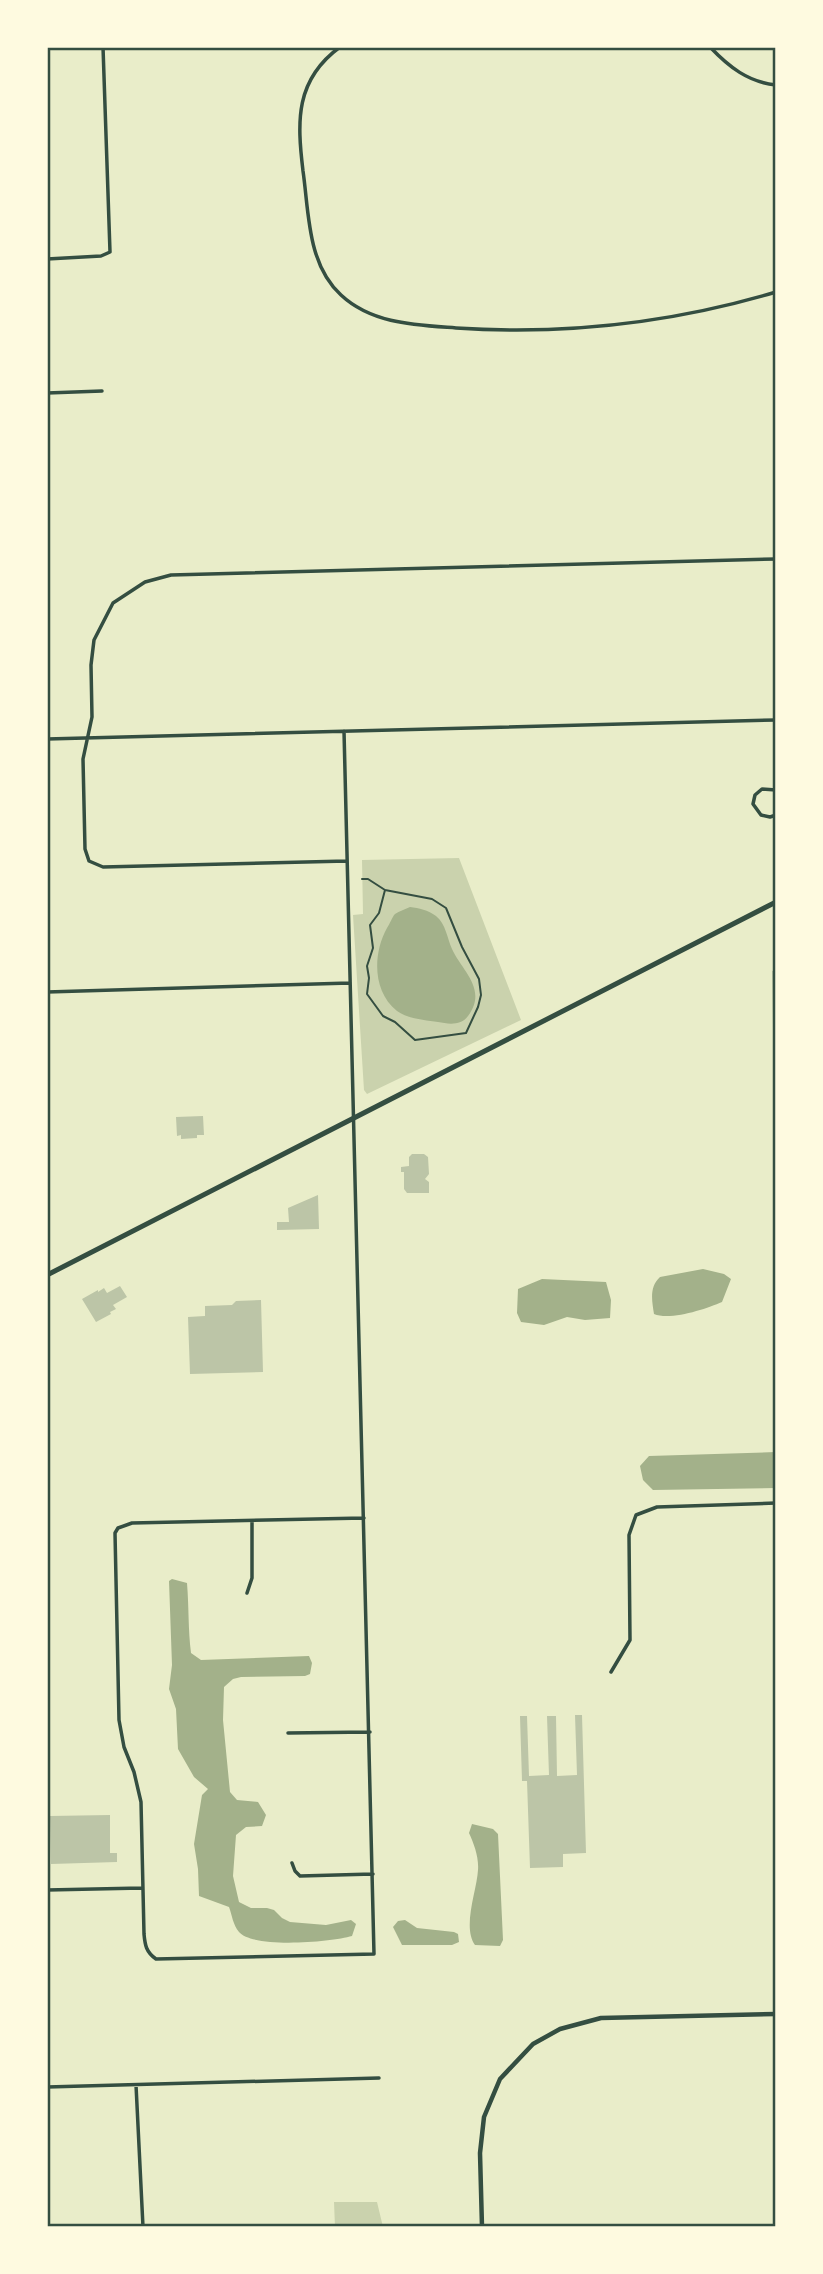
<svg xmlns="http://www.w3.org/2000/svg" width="823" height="2274" viewBox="0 0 823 2274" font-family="Quicksand,sans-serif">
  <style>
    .green { fill: #cad2ad }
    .water { fill: #a3b18a }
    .building { fill: #bcc5a7 }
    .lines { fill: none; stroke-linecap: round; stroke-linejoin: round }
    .path { stroke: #344e41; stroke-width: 2 }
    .minor { stroke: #344e41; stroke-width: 3.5 }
    .tertiary { stroke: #344e41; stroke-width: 4.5 }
    .secondary { stroke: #344e41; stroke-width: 5 }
    .neatline { fill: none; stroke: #344e41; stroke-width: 2.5 }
  </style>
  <rect width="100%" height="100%" fill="#e9edc9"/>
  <!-- green -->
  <path class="green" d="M459,858L521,1020L367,1094L364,1090L353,915L363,914L362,860Z
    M334,2202H377L383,2227H335Z"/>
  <!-- water -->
  <path class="water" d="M410,907C419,908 428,910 436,916C446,924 447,938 452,949C462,971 488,989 468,1016C461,1026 448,1024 438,1022C425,1020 408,1019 397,1011C372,991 373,953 387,928C390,924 392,917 395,914C399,911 406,909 410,907Z
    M703,1269L724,1274L731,1279L722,1302C706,1309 670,1321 654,1314C652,1301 649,1287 660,1277Z
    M542,1279L606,1282L611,1300L610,1318L585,1320L567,1317L544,1325L521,1322L517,1313L518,1289Z
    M776,1452V1488L653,1490L643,1480L640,1466L649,1456Z
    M172,1579L187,1583C189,1607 188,1629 191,1653L201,1660L309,1656L312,1663L310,1674L305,1676L241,1677L233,1679L224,1687L223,1720L230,1792L237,1800L258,1802L266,1815L262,1826L246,1827L236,1835L233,1876L239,1902L251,1908H267L274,1910L282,1918L290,1922L326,1925L351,1920L356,1924L352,1936C331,1942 254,1949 239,1932C233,1925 232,1915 229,1907L199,1896L198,1869L194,1844L202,1795L208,1789L194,1777L178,1749L176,1709L169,1689L172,1665L169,1581Z
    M472,1824L493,1829L498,1834L503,1940L500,1946L475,1945C462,1927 477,1890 478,1870C479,1857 474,1844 469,1833Z
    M405,1920L417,1928L454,1932L458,1934L459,1942L452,1945H402L393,1927L398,1921Z"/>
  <!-- building -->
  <path class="building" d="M776,970V1027H773L772,971Z
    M203,1116L204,1135H197V1138L181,1139V1135L177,1136L176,1117Z
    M412,1154H424L428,1157L429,1174L425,1179L429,1182V1193H407L404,1189V1172H401V1167L409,1166V1157Z
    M318,1195L319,1229L277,1230V1222H289L288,1208Z
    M120,1286L127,1297L113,1305L116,1309L110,1312L111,1314L96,1322L82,1299L98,1290V1292L104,1288L107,1293Z
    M261,1300L263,1372L190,1374L188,1317L205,1316V1306L232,1305L236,1301Z
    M575,1715H582L586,1853L563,1854V1867L530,1868L527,1781H522L520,1716H527L529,1776L549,1775L547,1716H556L557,1776L577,1775Z
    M110,1815V1853H117V1862L51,1864L50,1816Z"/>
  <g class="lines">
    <!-- path -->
    <path class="path" d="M362,879H368L385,890L432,899L446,908L462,947L479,979L481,995L478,1007L466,1033L415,1040L395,1022L383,1016L367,994L369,978L367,966L373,948L370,925L379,913L385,890"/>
    <!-- minor -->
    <path class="minor" d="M340,47C295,80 297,121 303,171C309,212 307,264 341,295C372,324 416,325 456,328C563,335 672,323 776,292
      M710,47C729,67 748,82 776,85
      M47,259L101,256L110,252L103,47
      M47,393L102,391
      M344,731L374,1954L156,1959C146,1952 145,1945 144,1934L141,1802L134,1772L124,1747L119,1720L115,1533L118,1528L132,1523L364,1518
      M47,739L776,720
      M776,790L762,789L755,795L753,804L761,815L770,817L776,815
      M347,861L103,867L89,861L85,849L83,759L92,717L91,665L94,640L113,603L145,582L171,575L776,559
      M47,992L350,983
      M247,1593L252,1578V1521
      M611,1672L630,1640L629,1535L636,1515L657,1507L776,1503
      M288,1733L370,1732
      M292,1863L295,1871L300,1876L373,1874
      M47,1890L142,1888
      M136,2085L143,2227
      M47,2087L379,2078"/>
    <!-- tertiary -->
    <path class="tertiary" d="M482,2227L480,2153L484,2117L500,2079L533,2044L560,2029L601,2018L776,2014"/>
    <!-- secondary -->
    <path class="secondary" d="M47,1275L776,902"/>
  </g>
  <!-- border -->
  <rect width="823" height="2274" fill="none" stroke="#fefae0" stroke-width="98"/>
  <rect x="49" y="49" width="725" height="2176" class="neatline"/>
</svg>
